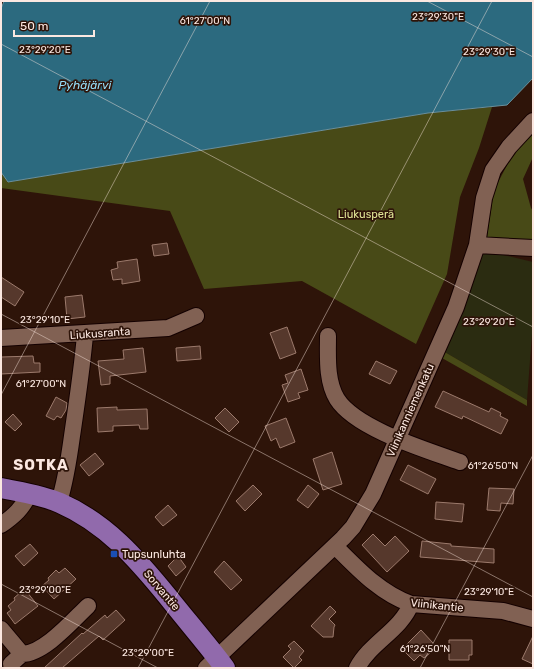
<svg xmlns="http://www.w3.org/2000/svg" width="534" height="669" viewBox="0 0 534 669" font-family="Rubik,sans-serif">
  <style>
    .green { fill: #2b2c11 }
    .forest { fill: #484a17 }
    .water { fill: #2c6a7f; stroke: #6a909c }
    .building { fill: #56382c; stroke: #9c7a6c }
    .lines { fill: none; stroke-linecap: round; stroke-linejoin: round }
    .minor-casing { stroke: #140100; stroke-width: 18 }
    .major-casing { stroke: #140100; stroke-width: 22 }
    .minor { stroke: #816153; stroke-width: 16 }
    .major { stroke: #916aac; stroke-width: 20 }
    .ticks { fill: none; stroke: #fce8e1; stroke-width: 1; stroke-opacity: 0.45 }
    .transit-dot { fill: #1a4fb4; stroke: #2e1409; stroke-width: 1.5 }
    .labels { text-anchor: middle; stroke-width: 3.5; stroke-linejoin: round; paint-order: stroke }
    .park-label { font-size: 11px; fill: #e0e596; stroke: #2e1409 }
    .street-label { font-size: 11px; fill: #fce8e1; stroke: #2e1409 }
    .poi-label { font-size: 11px; fill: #fce8e1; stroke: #2e1409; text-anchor: start }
    .water-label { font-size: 12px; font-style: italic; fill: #95ddf8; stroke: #2e1409 }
    .district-label { font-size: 15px; font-weight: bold; letter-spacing: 1px; fill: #fce8e1; stroke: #2e1409 }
    .ticks-label { font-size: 10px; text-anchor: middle; fill: #fce8e1; stroke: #2e1409; stroke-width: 3.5; stroke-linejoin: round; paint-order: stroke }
  </style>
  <rect width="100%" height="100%" fill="#2e1409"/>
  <!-- green -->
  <path class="green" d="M482,250L533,262V321L527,400L443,351Z"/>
  <!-- forest -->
  <path class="forest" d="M492,107L479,148L460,197L447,274L416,344L302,281L204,289L170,211L1,188V172L8,182L428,113Z
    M533,130V157L523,179L531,208L533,211V240L487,237L494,190L516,148Z
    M443,351L527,400V406L442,358Z"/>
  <!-- water -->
  <path class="water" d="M4,1H533V78L507,105L428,113L8,182L1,172V9Z"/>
  <!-- building -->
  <path class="building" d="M167,243L169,254L154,256L152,245Z
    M137,259L140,281L122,284V279L113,280L111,270L118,268L117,262Z
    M1,277L24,292L15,306L1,297Z
    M82,295L85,317L67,319L65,297Z
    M287,327L296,353L280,359L270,333Z
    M200,346L201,359L177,361L176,348Z
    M143,348L146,372L110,376V384L101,385L98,361L124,359L123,350Z
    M33,356L34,363H40V372L1,374V357Z
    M376,361L397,371L390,384L369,374Z
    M301,369L308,390L298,393L300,398L288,402L282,385L288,383L285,375Z
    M443,391L489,412L491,408L501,413L500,416L508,420L501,434L463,416L462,419L435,407Z
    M56,397L67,403L66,410L61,418L57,416L54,420L46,416Z
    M117,407V410L147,409L148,429H140L139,425L113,426V431L98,432L97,408Z
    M225,408L239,422L229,432L215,418Z
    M13,414L22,424L15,431L5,422Z
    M286,418L295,442L280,448L276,438L271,441L265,426Z
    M332,452L342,484L323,490L313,459Z
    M95,453L104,464L89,476L80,465Z
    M408,465L436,479L428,494L400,480Z
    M253,485L262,494L245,511L236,501Z
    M308,485L319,494L308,508L297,500Z
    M489,488L514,489L513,504L501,503L500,511L487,510Z
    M436,502L464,504L462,522L435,519Z
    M168,505L177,515L163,526L155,517Z
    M373,534L385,546L395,536L409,551L387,572L362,545Z
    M422,541L451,544V546L494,549V563L420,557Z
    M30,544L38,553L24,566L15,556Z
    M178,556L186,567L176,576L168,566Z
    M224,561L242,580L231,590L214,572Z
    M65,568L76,579L54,599L42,586L49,580L48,578L56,570L59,573Z
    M21,592L23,595L27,592L38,606L15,624L7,613L11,610L8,606L15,600L14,598Z
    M330,606L336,612L329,619L335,625L334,627L333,637H323L311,626Z
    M116,610L125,620L103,640L99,636L62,668H44L82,633L83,634L105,615L107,618Z
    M421,630L433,643L427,649L430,653L424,658L420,655L414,661L402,649Z
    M533,636V664L522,659Z
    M449,640H472V655H469V660H449Z
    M294,641L304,651L299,657L302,660L294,668L283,657L291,649L288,646Z"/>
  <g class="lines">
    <defs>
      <path id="minor" d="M477,245L533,248
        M328,336C328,356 326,381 337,399C356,429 427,450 460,462
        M1,338L168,328L196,316
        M59,502C66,480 69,458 72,436C77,402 82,369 85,335
        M1,525C14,516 23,508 29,494
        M335,546C358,569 380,593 411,604L503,611L533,619
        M1,629L22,654C44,654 73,620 88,606
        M11,664L22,654
        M206,668L343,538L353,527L373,494L456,307L477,245L484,198L493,170L509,147L533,121
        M357,668C370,643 401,630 411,604"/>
      <path id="major" d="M1,488C20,492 42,495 60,503C106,523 137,559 168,597C187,621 207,644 225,668"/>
    </defs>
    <!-- minor casing -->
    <use href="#minor" class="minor-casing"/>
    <!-- major casing -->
    <use href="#major" class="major-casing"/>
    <!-- minor -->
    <use href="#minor" class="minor"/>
    <!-- major -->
    <use href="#major" class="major"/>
  </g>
  <!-- ticks -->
  <path class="ticks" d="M427,1L533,57M1,44L533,327M1,314L533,597M1,395L210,1M1,584L158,668M138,668L492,1M420,668L533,455"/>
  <!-- markers -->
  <rect class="transit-dot" x="110" y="550" width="8" height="8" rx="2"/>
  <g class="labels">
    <!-- park labels -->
    <g class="park-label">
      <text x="366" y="218">Liukusperä</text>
    </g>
    <!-- street labels -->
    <g class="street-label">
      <text transform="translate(100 333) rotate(-4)" y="4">Liukusranta</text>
      <text transform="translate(410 410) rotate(-66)" y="4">Viinikanniemenkatu</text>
      <text transform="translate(162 590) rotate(50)" y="4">Sorvantie</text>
      <text transform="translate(437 605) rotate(6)" y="4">Viinikantie</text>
    </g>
    <!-- poi labels -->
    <g class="poi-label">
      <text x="122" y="558">Tupsunluhta</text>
    </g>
    <!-- water labels -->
    <g class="water-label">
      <text x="85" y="89">Pyhäjärvi</text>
    </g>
    <!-- district labels -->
    <g class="district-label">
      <text x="41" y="470">SOTKA</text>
    </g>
  </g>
  <g class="ticks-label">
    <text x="438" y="20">23°29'30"E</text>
    <text x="205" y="24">61°27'00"N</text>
    <text x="45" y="53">23°29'20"E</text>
    <text x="489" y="55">23°29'30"E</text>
    <text x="45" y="323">23°29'10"E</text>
    <text x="489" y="325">23°29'20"E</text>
    <text x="41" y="387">61°27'00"N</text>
    <text x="493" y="469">61°26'50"N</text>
    <text x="45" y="593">23°29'00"E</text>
    <text x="489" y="595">23°29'10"E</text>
    <text x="425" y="652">61°26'50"N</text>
    <text x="148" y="656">23°29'00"E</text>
  </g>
  <!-- border -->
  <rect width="534" height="669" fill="none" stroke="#fce8e1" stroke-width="4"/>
  <!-- scale -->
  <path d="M14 30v6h80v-6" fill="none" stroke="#fce8e1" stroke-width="2"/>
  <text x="20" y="30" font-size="12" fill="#fce8e1" stroke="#2e1409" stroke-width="3" paint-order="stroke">50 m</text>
</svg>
